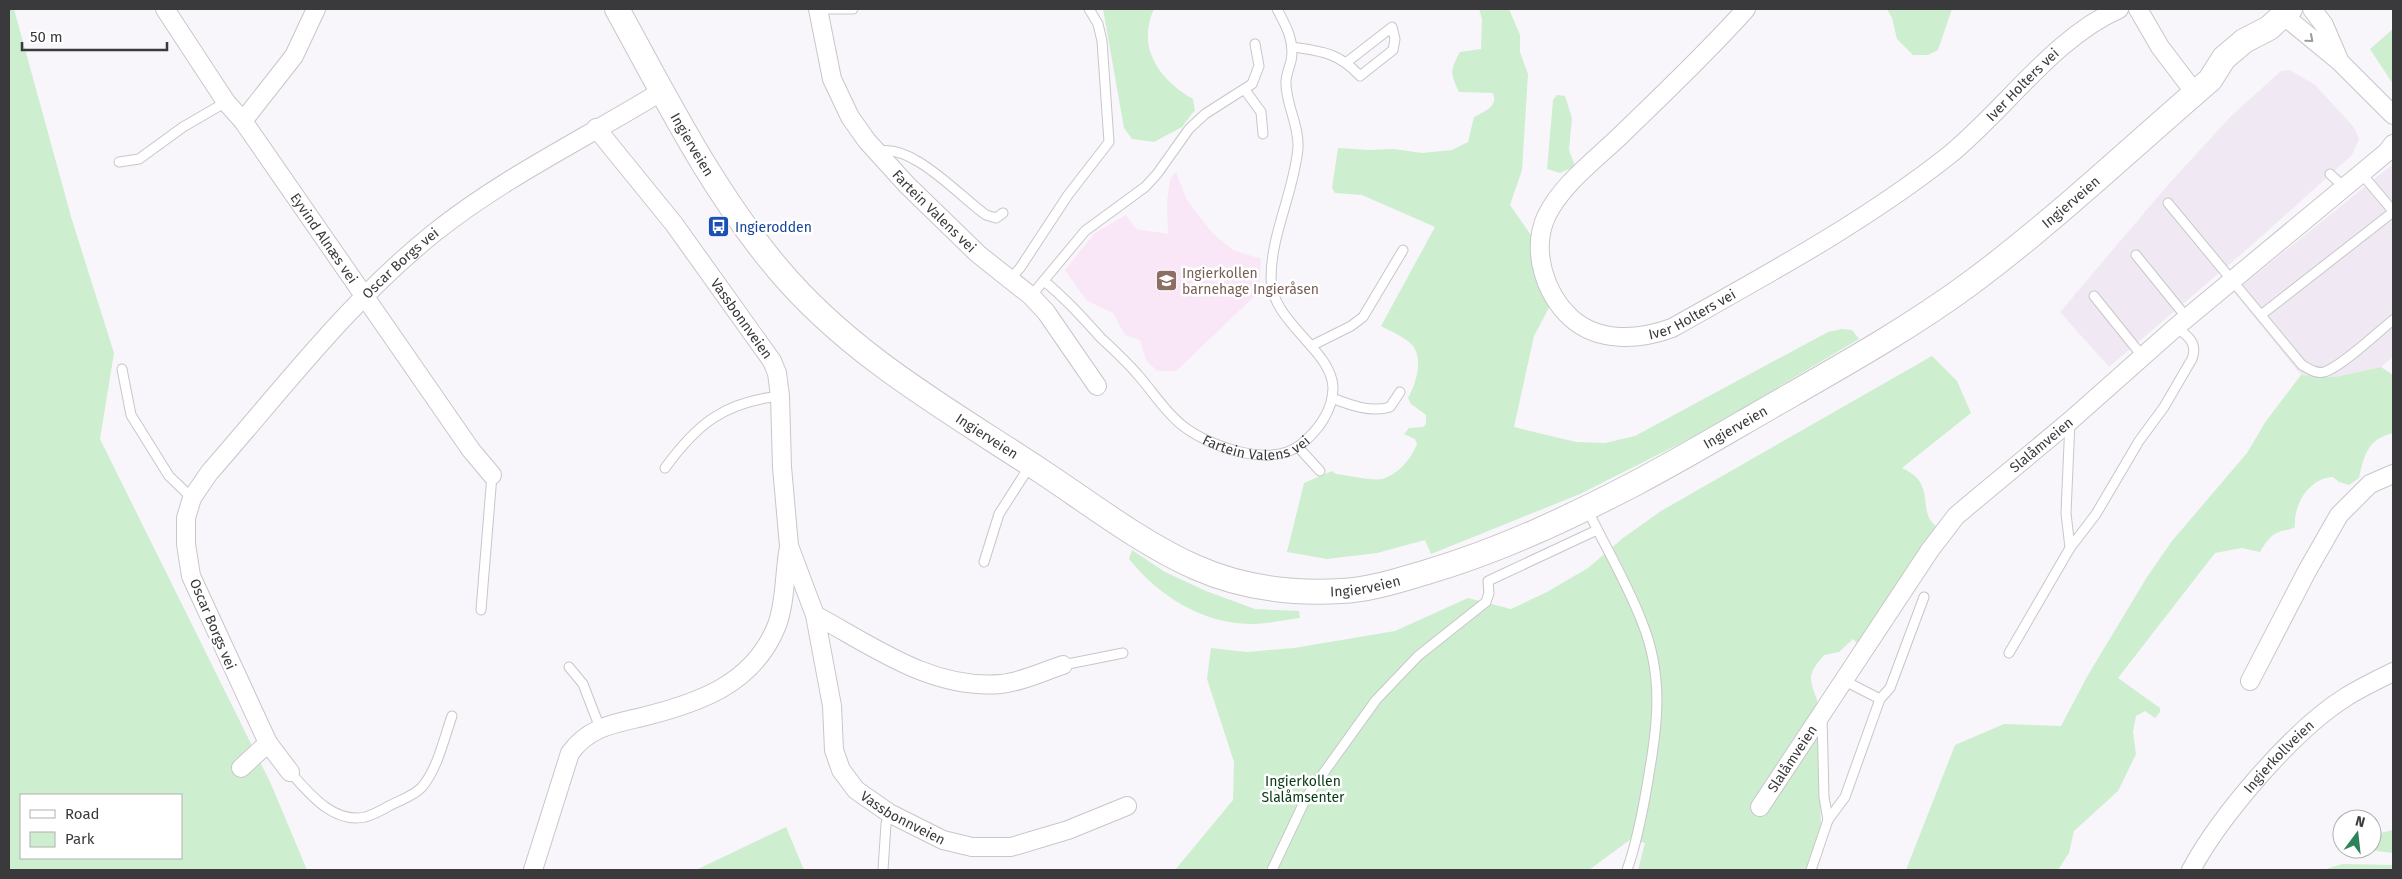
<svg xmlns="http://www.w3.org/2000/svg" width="2402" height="879" viewBox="0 0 2402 879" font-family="'Fira Sans',sans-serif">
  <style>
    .built { fill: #f0e9f4 }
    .education { fill: #f9e7f8 }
    .green { fill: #ceeed0; fill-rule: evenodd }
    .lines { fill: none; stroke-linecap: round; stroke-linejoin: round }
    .lane-casing { stroke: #c9c6ca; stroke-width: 11 }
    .street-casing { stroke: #c9c6ca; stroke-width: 20 }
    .secondary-casing { stroke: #c9c6ca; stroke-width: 26 }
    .lane { stroke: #fff; stroke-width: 9 }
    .street { stroke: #fff; stroke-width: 18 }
    .secondary { stroke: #fff; stroke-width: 24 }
    .oneway { stroke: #9c9c9d }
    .labels { text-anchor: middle; stroke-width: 5; stroke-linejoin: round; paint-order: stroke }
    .street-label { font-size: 14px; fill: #3a393b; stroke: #fff }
    .transit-label { font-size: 14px; fill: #164399; stroke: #fff; text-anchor: start }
    .education-label { font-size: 14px; fill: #785e54; stroke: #fff; text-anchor: start }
    .park-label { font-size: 14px; fill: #053a12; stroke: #fff }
  </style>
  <rect width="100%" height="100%" fill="#f8f6fa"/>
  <!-- built -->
  <path class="built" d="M2290,70L2315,85L2353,126L2359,139L2352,155L2252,245L2109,367L2060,312L2166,187L2231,116L2281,71Z
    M2393,164V357L2381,367L2335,377L2301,375L2234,292Z"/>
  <!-- education -->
  <path class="education" d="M1176,172L1187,200L1212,233L1233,250L1261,259L1259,292L1176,371H1157L1146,360L1140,340L1125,335L1113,313L1087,301L1065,270L1095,233L1126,215L1136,229L1168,234L1167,201L1170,179Z"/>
  <!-- green -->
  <path class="green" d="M9,9H14L72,220L114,353L100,439L271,784L307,870H9ZM21,795H181V858H21Z
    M1103,9H1154C1136,48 1160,80 1193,99L1195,110L1182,127L1154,142L1132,139L1124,128Z
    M1479,9H1509L1520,35V52L1528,74L1522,170L1510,205L1535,241L1550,306L1534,336L1514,427L1576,442L1605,443L1635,436L1828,332L1842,329L1852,330L1859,339L1699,434L1580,494L1431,554L1425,540L1377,553L1327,559L1287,552L1304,483L1332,471L1336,474C1347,475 1372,481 1382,479C1399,474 1411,459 1417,444L1415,439L1404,434L1409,428L1423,427L1426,424V415L1411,404L1408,398C1416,384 1424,359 1412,345C1405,337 1390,331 1381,326L1435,227L1362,195L1335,193L1332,188L1338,148L1369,150L1394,149L1422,153L1452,150L1468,142L1474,117C1485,111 1498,107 1493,93L1459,92C1450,73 1450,70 1460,52L1481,49L1482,19Z
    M1887,9H1952L1938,50L1928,55H1913L1897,39L1892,18Z
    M2393,29V84L2370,49Z
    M1557,95L1565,96L1572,118L1569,150L1575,166L1560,173L1547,169L1553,100Z
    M1932,356L1957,381L1971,413L1902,468C1938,484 1916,511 1936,526L1857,643L1853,639L1839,652L1824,655C1807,675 1809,678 1817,700L1821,827L1807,870H1638L1645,843L1631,839L1589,870H1175L1233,800L1234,762L1207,679L1211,648L1247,652L1294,648L1395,631L1468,598L1511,609L1547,592L1588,568L1623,538L1661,511Z
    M2381,367L2393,375V433C2368,439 2364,455 2359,478L2349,485L2339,482L2333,477C2309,478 2293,505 2295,527C2289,531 2285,529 2279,532C2271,534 2264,545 2260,552L2242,548L2215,553L2118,678L2160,708V712L2155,718L2145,711L2136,716L2133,732L2136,754L2118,791L2074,831L2069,853L2058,870H1906L1955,745L2004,724L2061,726L2088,675L2147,577L2172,541L2247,453L2266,421L2301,375L2335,377Z
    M1132,550L1165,572L1206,591L1255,609L1299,611L1300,618C1284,620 1266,624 1250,624C1201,623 1159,596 1129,559Z
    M786,827L804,870H696Z
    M2393,830V853L2369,850L2372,849V835Z
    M2342,864L2393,865V870H2323Z"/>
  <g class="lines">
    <defs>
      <g id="lane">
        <path d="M826,9H853"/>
        <path d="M1292,47C1322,51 1339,53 1360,76L1393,50L1395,39L1392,27L1347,62"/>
        <path d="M1245,90L1261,112L1263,134"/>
        <path d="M876,152C911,141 959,196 986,215L996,218L1003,213"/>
        <path d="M119,162L139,159L183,127L226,102"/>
        <path d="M2361,173L2393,211"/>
        <path d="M2330,174L2344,187"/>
        <path d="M2168,203L2302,365C2309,369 2316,374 2324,372C2340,368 2378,332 2393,320"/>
        <path d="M2136,255L2187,318"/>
        <path d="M1009,280L1020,268L1068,195L1109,142L1102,41L1098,24L1089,9"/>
        <path id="s1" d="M1044,281C1065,298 1083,318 1101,338C1114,350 1127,362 1138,375C1153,392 1165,412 1183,426C1210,447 1270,468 1300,445C1317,432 1333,411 1333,388C1332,349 1271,323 1271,278C1271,234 1294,192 1298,148C1299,125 1287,107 1286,85C1285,77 1289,69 1291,61C1295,41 1286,26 1277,9"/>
        <path d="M1031,296L1085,231L1145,187L1157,174L1189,129L1205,114L1252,84L1259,66L1255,44"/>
        <path d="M2094,296L2143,357"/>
        <path d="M2261,315L2393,212"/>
        <path d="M1311,346L1351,326L1363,317L1403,250"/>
        <path d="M122,369L131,415L169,476L192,498"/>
        <path d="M1332,398C1350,405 1371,413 1390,407L1400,392"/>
        <path d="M1298,447L1320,471"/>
        <path d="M665,468C697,424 724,402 780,396"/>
        <path d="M1587,509C1605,546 1627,583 1642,622C1665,679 1657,727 1647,786C1642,815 1637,842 1627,870"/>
        <path d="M2070,548L2066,513L2070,421"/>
        <path d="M984,562L999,514L1031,464"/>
        <path d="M481,610L492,475"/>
        <path d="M2009,653L2070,548L2096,514L2139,441L2164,407L2192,359C2198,343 2188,336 2176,327"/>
        <path d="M1063,665L1123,653"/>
        <path d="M569,667L583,684L600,728"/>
        <path d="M1843,680L1880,699"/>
        <path d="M1822,716L1824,797L1828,820"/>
        <path d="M290,772C309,793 333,824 365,817C373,815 382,810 389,806C400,800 414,796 422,787C438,768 444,738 452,716"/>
        <path d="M883,870L886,824L889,813"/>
        <path d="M1272,870L1307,796L1376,700L1418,656L1486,602L1489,593L1488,581L1597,530"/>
        <path d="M1811,870L1828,820L1845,797L1880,699L1890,688L1924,597"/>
      </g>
      <g id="street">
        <path id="s2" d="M165,9L226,102L243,121L471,450L492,475"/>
        <path id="s3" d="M818,9L832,79L850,117L867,141L907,185L978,254L1031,296L1046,312L1097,386"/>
        <path id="s4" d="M1746,9C1706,54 1663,94 1620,136C1595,160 1561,185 1546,217C1531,251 1545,294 1571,318C1599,343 1639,340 1672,328C1766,275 1863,223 1948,156C2005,110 2053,38 2119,9"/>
        <path d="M2138,9L2160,47L2195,93"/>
        <path d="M2312,9L2324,25L2339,60"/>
        <path d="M2283,15L2339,61L2393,115"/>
        <path d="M243,121L294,56L316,9"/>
        <path id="s5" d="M596,128L674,224L772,361L777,373L780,396L782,467L789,546L815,615L832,706L834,750L841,770L856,790L889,813L943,840L972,847H1011L1068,830L1127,806"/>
        <path d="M815,615C873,646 931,690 1001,684C1022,682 1044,671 1063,665"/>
        <path d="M2250,681L2307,571L2339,515L2370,484L2393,474"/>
        <path d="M241,768L268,743"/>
        <path id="s6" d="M290,772L268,743L191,576L186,544V518L192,498L209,473C281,391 348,302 434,233C504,177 586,138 662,91"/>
        <path id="s7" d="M1760,807L1930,550L1956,516L1975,500L2070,421L2176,327L2387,152L2393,144"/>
        <path d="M533,870L570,753C589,727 613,724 642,717C699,703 754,684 777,625C786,601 784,572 789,547"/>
        <path id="s8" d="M2191,870C2220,816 2293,730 2346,697C2360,688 2377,680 2393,672"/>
      </g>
      <g id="secondary">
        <path id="s9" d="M617,9C666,98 712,191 778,269C851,356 950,411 1044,473C1092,505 1143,544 1195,567C1240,587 1292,594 1341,591C1370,590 1399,580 1427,572C1501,550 1569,518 1636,483C1689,455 1740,424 1791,395C1852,360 1912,326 1968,285C2048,226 2120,158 2195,93L2210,80L2224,58L2244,41L2269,28L2290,9"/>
      </g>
    </defs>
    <!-- lane casing -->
    <use href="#lane" class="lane-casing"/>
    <!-- street casing -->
    <use href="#street" class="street-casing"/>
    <!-- secondary casing -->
    <use href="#secondary" class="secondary-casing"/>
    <!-- lane -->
    <use href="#lane" class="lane"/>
    <!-- street -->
    <use href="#street" class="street"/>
    <!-- secondary -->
    <use href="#secondary" class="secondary"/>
  </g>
  <!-- one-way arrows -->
  <defs><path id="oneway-chevron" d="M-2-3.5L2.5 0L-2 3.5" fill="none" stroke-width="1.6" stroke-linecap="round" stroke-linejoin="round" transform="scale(1.25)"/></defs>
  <use class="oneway" href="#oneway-chevron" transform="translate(2310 39) rotate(41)"/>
  <!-- icons -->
  <defs>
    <symbol id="bus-square" viewBox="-11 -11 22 22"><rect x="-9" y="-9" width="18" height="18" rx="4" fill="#1a4fb4" stroke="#fff"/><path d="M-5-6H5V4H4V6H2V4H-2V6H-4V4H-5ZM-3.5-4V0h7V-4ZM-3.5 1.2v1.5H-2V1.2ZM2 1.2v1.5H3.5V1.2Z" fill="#fff"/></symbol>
    <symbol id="school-square" viewBox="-11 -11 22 22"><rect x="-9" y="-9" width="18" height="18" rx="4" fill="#8d6e63" stroke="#fff"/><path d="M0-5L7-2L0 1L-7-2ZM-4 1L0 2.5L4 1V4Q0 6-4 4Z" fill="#fff"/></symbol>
  </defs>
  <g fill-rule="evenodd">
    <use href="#bus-square" x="706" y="214" width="25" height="25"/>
    <use href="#school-square" x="1154" y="268" width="25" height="25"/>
  </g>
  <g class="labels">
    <!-- street labels -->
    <g class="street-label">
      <text dy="5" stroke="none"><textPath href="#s4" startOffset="935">Iver Holters vei</textPath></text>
      <text dy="5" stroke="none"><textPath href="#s9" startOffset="155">Ingierveien</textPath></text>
      <text dy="5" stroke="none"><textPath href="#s9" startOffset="1805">Ingierveien</textPath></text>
      <text dy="5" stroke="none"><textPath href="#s3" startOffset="240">Fartein Valens vei</textPath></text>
      <text dy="5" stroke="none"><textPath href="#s2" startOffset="279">Eyvind Alnæs vei</textPath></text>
      <text dy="5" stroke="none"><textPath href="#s6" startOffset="614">Oscar Borgs vei</textPath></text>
      <text dy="5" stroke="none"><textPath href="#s4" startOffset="530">Iver Holters vei</textPath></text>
      <text dy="5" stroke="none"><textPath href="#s5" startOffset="240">Vassbonnveien</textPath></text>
      <text dy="5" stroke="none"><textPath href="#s9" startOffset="1400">Ingierveien</textPath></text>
      <text dy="5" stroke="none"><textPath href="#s1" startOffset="281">Fartein Valens vei</textPath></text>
      <text dy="5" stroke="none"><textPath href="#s9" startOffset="575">Ingierveien</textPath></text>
      <text dy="5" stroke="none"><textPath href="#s7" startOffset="462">Slalåmveien</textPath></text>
      <text dy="5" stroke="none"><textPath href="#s9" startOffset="995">Ingierveien</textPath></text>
      <text transform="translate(213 624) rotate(67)" y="5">Oscar Borgs vei</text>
      <text dy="5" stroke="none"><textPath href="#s7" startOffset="58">Slalåmveien</textPath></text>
      <text dy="5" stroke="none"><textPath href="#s8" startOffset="144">Ingierkollveien</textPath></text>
      <text dy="5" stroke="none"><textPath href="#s5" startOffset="790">Vassbonnveien</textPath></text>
    </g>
    <!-- transit labels -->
    <g class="transit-label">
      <text x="735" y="232">Ingierodden</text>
    </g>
    <!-- education labels -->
    <g class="education-label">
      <text x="1182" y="278">Ingierkollen<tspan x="1182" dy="16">barnehage Ingieråsen</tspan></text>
    </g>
    <!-- park labels -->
    <g class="park-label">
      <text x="1303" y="786">Ingierkollen<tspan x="1303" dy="16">Slalåmsenter</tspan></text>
    </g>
  </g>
  <!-- border -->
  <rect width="2402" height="879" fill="none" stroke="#3a393b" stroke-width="20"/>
  <!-- legend -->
  <rect x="20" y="794" width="162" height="65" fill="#ffffff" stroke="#b0b0b1"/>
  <rect x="30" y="810" width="25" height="8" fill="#ffffff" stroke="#b0b0b1"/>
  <text x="65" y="819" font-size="15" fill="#3a393b">Road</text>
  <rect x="30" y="832" width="25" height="15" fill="#ceeed0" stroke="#b0b0b1"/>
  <text x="65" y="844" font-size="15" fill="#3a393b">Park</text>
  <!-- north arrow -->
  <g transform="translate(2357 834) rotate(15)"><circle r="24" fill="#ffffff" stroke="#b0b0b1"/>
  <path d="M0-4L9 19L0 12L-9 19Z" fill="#2c8358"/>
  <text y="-8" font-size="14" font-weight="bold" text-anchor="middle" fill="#3a393b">N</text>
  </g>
  <!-- scale -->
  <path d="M22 42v8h145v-8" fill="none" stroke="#3a393b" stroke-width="2.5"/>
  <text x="30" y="42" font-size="15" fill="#3a393b" stroke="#ffffff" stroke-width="4" paint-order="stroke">50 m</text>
</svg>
